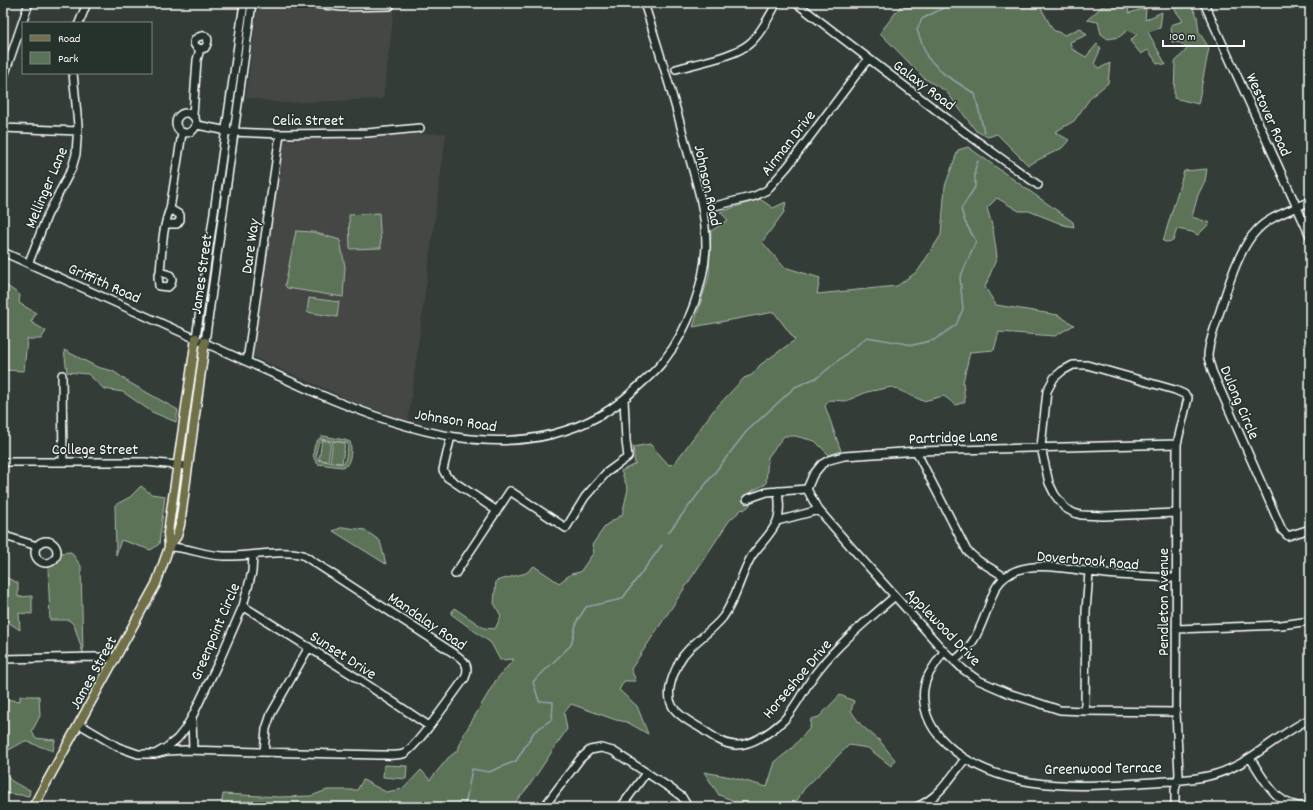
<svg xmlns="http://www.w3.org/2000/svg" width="1313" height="810" viewBox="0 0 1313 810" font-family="Dekko,sans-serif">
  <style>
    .built { fill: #444745 }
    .green { fill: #5b7358; stroke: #adb9ac; fill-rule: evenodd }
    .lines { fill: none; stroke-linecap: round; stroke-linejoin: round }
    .stream { stroke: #90a4a7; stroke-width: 1.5 }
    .minor-casing { stroke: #fff; stroke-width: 10 }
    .major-casing { stroke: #fff; stroke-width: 11 }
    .minor { stroke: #26332d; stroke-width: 7 }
    .major { stroke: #70704a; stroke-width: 8 }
    .labels { text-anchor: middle; stroke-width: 3; stroke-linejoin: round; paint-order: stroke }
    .street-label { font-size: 16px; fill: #fff; stroke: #26332d }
  </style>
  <rect width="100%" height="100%" fill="#343c38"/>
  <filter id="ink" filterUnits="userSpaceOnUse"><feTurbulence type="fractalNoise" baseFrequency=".025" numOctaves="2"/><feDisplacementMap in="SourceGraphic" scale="8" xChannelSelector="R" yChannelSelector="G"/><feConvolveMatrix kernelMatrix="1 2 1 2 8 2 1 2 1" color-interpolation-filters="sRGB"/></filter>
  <g filter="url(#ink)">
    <!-- built -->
    <path class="built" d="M258,3L311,10H394L383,99L281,103L246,97Z
      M446,133L408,422L354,402L252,356L283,140Z"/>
    <!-- green -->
    <path class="green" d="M903,3H1043L1041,8L1053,30L1065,35L1080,28L1087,35L1070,42L1072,49L1086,57L1097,44L1101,48L1094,64L1100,68L1110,63L1108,83L1091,97L1074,121L1055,132L1069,140L1062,148L1028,165L997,134L988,137L976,131L946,91L925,79L880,33Z
      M1106,3H1127L1129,13L1146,8L1145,20L1162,12L1160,28L1148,32L1166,65L1157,63L1148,50L1141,54L1130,41L1137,34L1128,30L1119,37L1108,39L1101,34L1098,22L1087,20Z
      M1170,3H1190L1197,16L1199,32L1209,48L1198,104L1174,98L1175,62L1187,49L1181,43L1172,42L1171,25L1183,21Z
      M968,147L1073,222L1074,227L1064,225L1029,211H1019L997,198L987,208L993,229L997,257L985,287L996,305L1058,315L1074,325L1055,336L999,332L994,350L970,352L963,382L965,402L956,405L944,396L923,401L892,387L867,392L846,401L829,400L825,406L841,451L829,455L815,441L795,436H784L768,457L766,484L752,491L750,505L744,510L742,509L729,521L631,669L636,681H624L619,690L637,706L648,734L627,722L616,720L571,704L564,713L567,729L529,786L511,807H221L223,794L279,797L311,796L327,790H357L363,780L386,792L403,789L421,770L430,780L448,758L458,750L463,736L496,680L514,659L500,660L491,643L451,614L454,608L484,628L495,629L501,616L494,603L496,581L526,573L534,566L559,583L571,574L580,572L594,552L592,545L606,525L622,515L628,489L621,471L635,464L633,447L650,444L669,465L674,464L713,411L744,378L752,375L760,365L795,340L774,312L693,327L709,276L711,231L728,220L720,212L760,199L773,208L786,202L784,212L762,242L784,267L820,278L817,294L897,286L918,271L941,235L945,186L958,150Z
      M1207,169L1205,181L1198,195L1192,217L1210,223L1198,235L1192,232L1177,229L1173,241L1166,242L1163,241L1184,171Z
      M379,213L381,248L350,249L349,215Z
      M296,231L313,232L340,240L345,267L343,297L287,288L285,285Z
      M3,283L20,295L19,303L36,313L31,322L46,331L41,339H27L24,371L3,370Z
      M309,298L339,302L337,317L307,312Z
      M64,350L97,367L113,371L130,383L178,410L176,422L152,412L123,392L104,389L88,374L67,372Z
      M323,436L345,440L350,442C352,449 351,460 346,466L342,467L318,464C310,458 313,440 323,436ZM321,439L347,443L348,446L345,462L342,464L318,460C315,455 317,444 321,439Z
      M322,440L331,442L328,461L319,460Z
      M333,441L345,443L342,463L330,462Z
      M141,486L151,494L165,496L159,544L151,550L121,540L116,555L115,505L130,497Z
      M343,527L365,530L380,541L386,564L333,531Z
      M71,552L81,566L83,653L74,625L69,620H50L48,567L57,561L59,553Z
      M3,576L18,583V597L32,596V614L19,613L20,630L3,619Z
      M840,695L854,701L851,711L861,725L880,741L895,760L891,766L868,748L849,745L804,789L793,807H732V800L719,795L704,772L731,777L767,787L775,762L791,749L810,728L811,719L819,717Z
      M20,696H39L40,716L32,731L35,738L55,740L53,751L25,741L7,751C4,779 5,779 30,790L29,796L3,793V699L20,701Z
      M384,765L407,766L406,779L383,777Z"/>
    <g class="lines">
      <!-- stream -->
      <path class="stream" d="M949,3L943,8L922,19L917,30L927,57L944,74L975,94L984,132
        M668,533L746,432L795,387L818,377L867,337L913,345L934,340L956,325L963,309L960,278L976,241L965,222L961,209L975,187V169L978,161
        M462,807L466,801L472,769L489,772L516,761L534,732L552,719L553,702L539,701L533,682L571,645L577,621L586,607L622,599L662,545"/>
      <defs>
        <path id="minor" d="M307,3L342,7L390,6L391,3
          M796,3L966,133L1038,185
          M1204,3L1310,236
          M79,23L87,3
          M676,69C696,63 733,57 749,44C761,34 769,16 777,3
          M3,79L29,3
          M176 123a10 10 0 1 1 20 0a10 10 0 1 1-20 0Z
          M193,115L197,60L200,49L205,48C218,26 180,39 200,49
          M197,125L233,132L280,134L367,133L420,128
          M3,128L78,131
          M1310,201C1293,210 1270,216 1257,230C1237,250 1226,294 1217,320C1214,331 1208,344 1208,356C1208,360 1211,366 1212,371L1282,530L1288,536L1310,529
          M703,209L755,196L767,190L788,166L868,59
          M166,224H177L180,220V215L170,209
          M3,252L314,392C402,430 508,466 599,416C616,407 630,394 644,381C652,374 659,367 665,359C688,330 705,282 706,246C706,213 697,184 688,153C675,102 660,53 644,3
          M29,262L47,216L72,168L76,154L78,125L73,73
          M160,272L170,275L172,279L171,284L168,287L159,286L158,276L160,272C162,252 162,228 170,209L182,133
          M196,338L244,3
          M205,342L252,3
          M247,361L280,134
          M62,375L63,462
          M451,436L443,470L447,477L497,511
          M916,451L967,551L979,561L1005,577
          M3,462H145L187,466
          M807,489L817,508L851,547L944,651L964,670L978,680L1008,693L1060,710L1085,711L1176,712
          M778,491C779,500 781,511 777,521C772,534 759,545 751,557C740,577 736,599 723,617C713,630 699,638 688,650C680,658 677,666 673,676C663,704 674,713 697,726C709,733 721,744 735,745C751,746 771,732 783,721C796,708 806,684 819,669C840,642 869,619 895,596
          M747,499L767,492L807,489L813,475L822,464L829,460L844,456L918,451L1177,444
          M777,521L819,510
          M3,533L8,537L37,546
          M35 552a11 11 0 1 1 22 0a11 11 0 1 1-22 0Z
          M455,574L510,491L566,528L585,497L606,473L628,457L626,441L624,399
          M243,606L351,674L429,726
          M1176,629L1281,625L1310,621
          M944,651C939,659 932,668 928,676C918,696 926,721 939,736C989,793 1073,787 1141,783C1163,781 1186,781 1208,776C1247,768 1274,736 1310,719
          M3,659L95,657L116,658
          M954,661C976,644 979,630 989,605C991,599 993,592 997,586C1018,553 1075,571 1106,574C1129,576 1153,577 1176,578
          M1085,711L1086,611L1089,572
          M192,719L193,750
          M79,724L118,747L138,754H155L167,747L177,739L185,729L193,715L220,659L243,606L252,572L253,555
          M264,752L266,729L271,714L309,647
          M155,754L167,751L185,750L379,755C386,755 396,756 403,754C415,750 455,691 465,678C470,666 465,661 455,654L303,555C282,549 247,557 224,556C205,556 188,547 169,547
          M1250,758C1266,781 1277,810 1310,806
          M544,807L580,759L590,750L601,748L613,751L670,788L682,797L688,807
          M621,807L646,773
          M916,807C938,799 951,777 965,759
          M1175,807V790L1179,775L1176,712L1177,444L1188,398L1184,394L1175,390L1087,365H1073L1062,371L1054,378L1047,391L1041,447L1049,483L1055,495L1065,508L1074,513L1081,515L1104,516L1177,513"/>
        <path id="major" d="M169,547L168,533L170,518L196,338
          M33,807L156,584L169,547L177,536L180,525L205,342"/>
      </defs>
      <!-- minor casing -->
      <use href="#minor" class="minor-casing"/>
      <!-- major casing -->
      <use href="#major" class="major-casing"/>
      <!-- minor -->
      <use href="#minor" class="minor"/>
      <!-- major -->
      <use href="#major" class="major"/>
    </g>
  </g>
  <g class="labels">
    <!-- street labels -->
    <g class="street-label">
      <text transform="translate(925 84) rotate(37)" y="6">Galaxy Road</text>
      <text transform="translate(1270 114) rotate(66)" y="6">Westover Road</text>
      <text x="308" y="125">Celia Street</text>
      <text transform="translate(787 142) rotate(-52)" y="6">Airman Drive</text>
      <text transform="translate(709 185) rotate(78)" y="6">Johnson Road</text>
      <text transform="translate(45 187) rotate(-67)" y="6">Mellinger Lane</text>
      <text transform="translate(249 246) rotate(-82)" y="6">Dare Way</text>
      <text transform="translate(200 274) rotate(-82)" y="6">James Street</text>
      <text transform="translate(105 282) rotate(24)" y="6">Griffith Road</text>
      <text transform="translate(1241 402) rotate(67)" y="6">Dulong Circle</text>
      <text transform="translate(456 419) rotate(9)" y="6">Johnson Road</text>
      <text transform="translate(953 436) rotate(-2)" y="6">Partridge Lane</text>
      <text x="95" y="454">College Street</text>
      <text transform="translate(1088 559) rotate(5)" y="6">Doverbrook Road</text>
      <text transform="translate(1162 602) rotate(-90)" y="6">Pendleton Avenue</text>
      <text transform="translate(428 620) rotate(34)" y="6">Mandalay Road</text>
      <text transform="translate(944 626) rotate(46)" y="6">Applewood Drive</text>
      <text transform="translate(214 631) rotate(-67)" y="6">Greenpoint Circle</text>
      <text transform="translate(344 654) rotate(33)" y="6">Sunset Drive</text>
      <text transform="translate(92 672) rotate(-61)" y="6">James Street</text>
      <text transform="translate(796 678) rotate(-50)" y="6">Horseshoe Drive</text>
      <text transform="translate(1103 767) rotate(-1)" y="6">Greenwood Terrace</text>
    </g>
  </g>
  <!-- margin -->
  <rect width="1313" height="810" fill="none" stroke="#26332d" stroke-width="16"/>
  <rect x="8" y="8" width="1297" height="794" fill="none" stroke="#fff" stroke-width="1.5" filter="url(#ink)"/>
  <!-- legend -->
  <rect x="22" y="22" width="130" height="52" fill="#26332d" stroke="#7d8581"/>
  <rect x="30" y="35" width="20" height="6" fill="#70704a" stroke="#7d8581"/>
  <text x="58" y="42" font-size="12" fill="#ffffff">Road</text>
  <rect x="30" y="52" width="20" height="12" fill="#5b7358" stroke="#7d8581"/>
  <text x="58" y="62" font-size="12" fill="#ffffff">Park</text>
  <!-- scale -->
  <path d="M1163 40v6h81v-6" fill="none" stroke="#ffffff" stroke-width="2"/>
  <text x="1169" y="40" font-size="12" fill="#ffffff" stroke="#26332d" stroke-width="3" paint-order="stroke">100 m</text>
</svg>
